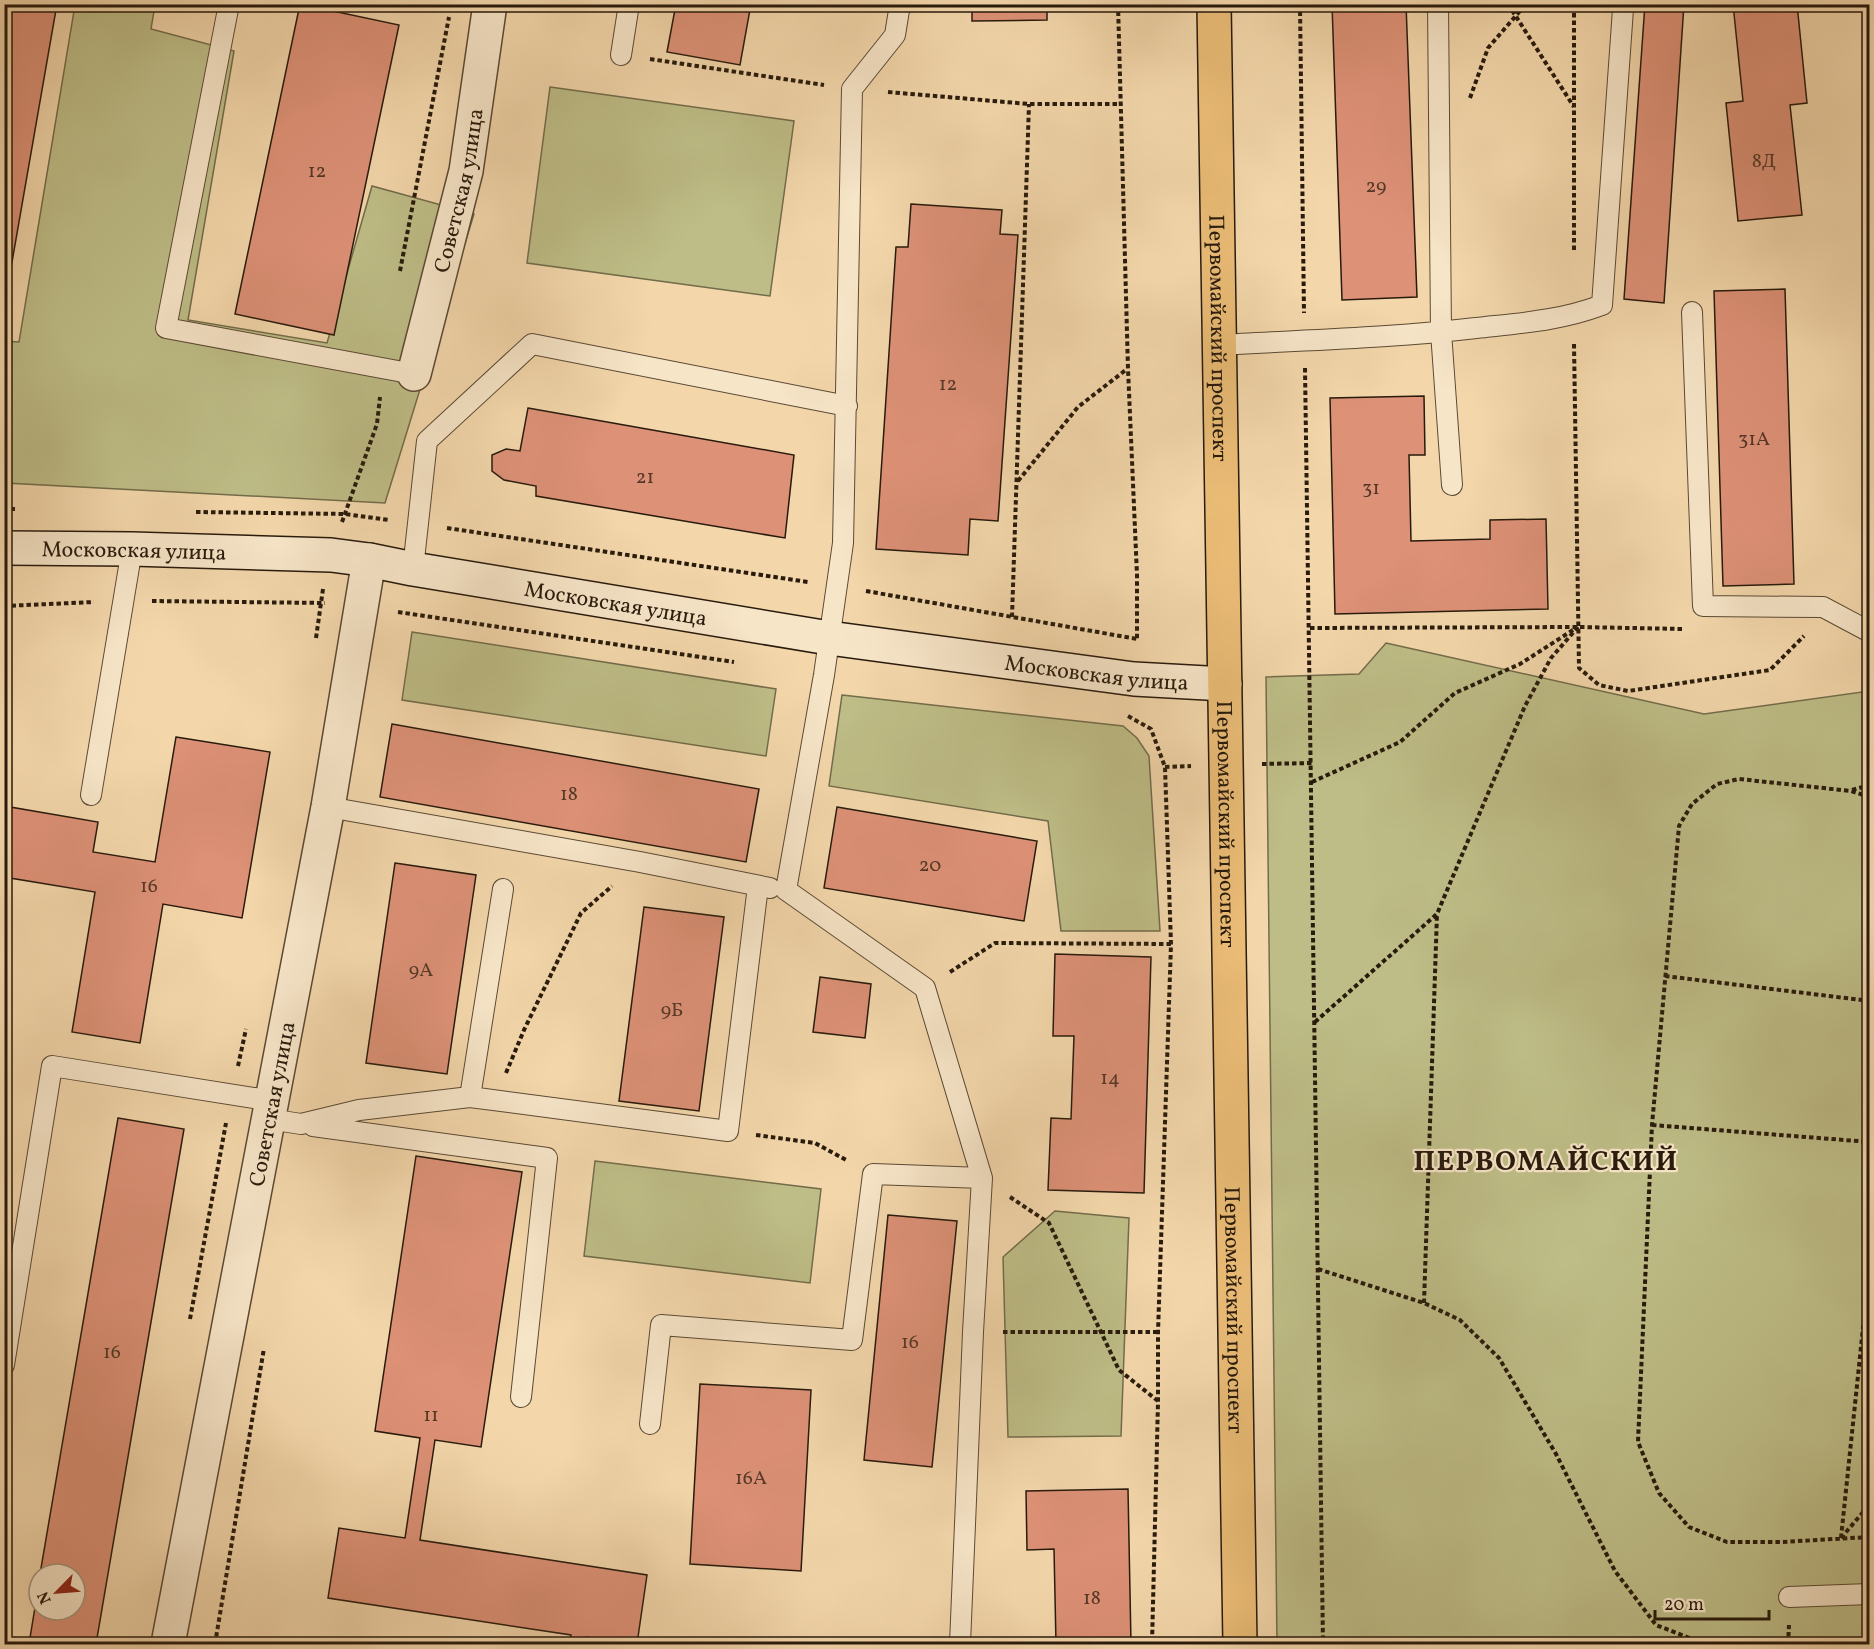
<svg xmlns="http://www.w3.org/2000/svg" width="1874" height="1649" viewBox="0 0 1874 1649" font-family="Vollkorn,serif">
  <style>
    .green { fill: #bebd87; stroke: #736c4a; stroke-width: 1.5 }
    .building { fill: #dd9177; stroke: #281a0c; stroke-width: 1.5 }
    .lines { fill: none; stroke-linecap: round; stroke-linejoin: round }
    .lane-casing { stroke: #5b4934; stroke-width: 22 }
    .street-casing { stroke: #5b4934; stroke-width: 36 }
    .secondary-casing { stroke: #281a0c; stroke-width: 36 }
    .primary-casing { stroke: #281a0c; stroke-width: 36 }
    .path { stroke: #281a0c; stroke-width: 4; stroke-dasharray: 4.5 3; stroke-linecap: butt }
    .lane { stroke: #f7e5c8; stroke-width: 20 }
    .street { stroke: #f7e5c8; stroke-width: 33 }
    .secondary { stroke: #f7e5c8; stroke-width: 33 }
    .primary { stroke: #eabc76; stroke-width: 33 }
    .labels { text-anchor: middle; stroke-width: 4.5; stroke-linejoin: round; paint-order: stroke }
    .number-label { font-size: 20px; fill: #553827 }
    .street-label { font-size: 22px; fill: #281a0c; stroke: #f7e5c8 }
    .district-label { font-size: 28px; font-weight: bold; letter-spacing: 1.5px; fill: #281a0c; stroke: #f7e5c8 }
  </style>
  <rect width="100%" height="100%" fill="#f3d7ab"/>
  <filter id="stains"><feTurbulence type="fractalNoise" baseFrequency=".00333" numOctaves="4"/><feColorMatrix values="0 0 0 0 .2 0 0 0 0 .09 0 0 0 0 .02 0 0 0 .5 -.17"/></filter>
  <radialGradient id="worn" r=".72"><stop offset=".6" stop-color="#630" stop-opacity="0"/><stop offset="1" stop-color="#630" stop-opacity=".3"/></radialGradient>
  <!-- green -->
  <path class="green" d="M75,5H155L151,29L234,51L188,320L327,343L372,186L474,214L385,503L5,483L4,341L19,342Z
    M550,87L794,121L770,296L527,263Z
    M412,632L776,689L766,756L402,700Z
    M1386,643L1704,714L1869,691V1644H1277L1266,677L1359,674Z
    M842,695L1123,726L1137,738L1149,756L1160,931H1061L1048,821L829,786Z
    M595,1161L821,1189L810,1283L584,1256Z
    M1055,1211L1129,1218L1121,1436L1008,1437L1003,1257Z"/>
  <!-- building -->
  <path class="building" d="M4,4H57L4,308Z
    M300,4L399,25L334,335L235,314Z
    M676,4H751L740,65L667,52Z
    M972,4H1047V20L972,21Z
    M1332,4H1406L1417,297L1342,300Z
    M1645,4H1684L1664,303L1624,299Z
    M1733,4H1797L1807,103L1790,105L1802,215L1738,221L1726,103L1743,101Z
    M911,204L1002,210L1000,234L1018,235L998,521L970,519L968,555L876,549L896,247H908Z
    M1785,289L1794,584L1723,586L1714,291Z
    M1424,396L1425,455H1409L1411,541L1490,539V520L1546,519L1548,609L1335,614L1330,398Z
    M528,408L794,455L785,538L536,496V486L504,480L492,471V455L506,449L520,451Z
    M392,724L759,789L746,862L380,797Z
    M176,737L270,752L242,918L163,904L140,1043L72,1032L95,892L4,877V806L98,822L93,852L155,862Z
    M837,807L1037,841L1024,921L824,888Z
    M395,863L476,875L447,1074L366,1063Z
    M644,907L724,917L699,1111L619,1101Z
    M1055,954L1151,957L1144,1193L1048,1190L1051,1118L1071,1119L1074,1036H1053Z
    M820,977L871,984L865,1038L813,1032Z
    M118,1118L184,1129L96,1644H29L39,1583V1610H75V1574H40Z
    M416,1156L522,1172L481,1447L435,1440L420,1540L647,1575L637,1644L586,1637L585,1644H570L571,1635L328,1598L339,1528L405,1538L420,1438L375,1431Z
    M888,1215L957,1221L932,1467L864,1460Z
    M700,1384L811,1390L801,1571L690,1564Z
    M1128,1489L1131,1644H1056L1054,1549L1027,1550L1026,1491Z"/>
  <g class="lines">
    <defs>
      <path id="lane" d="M229,4L166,328L414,374
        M900,4L895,35L852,89L843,543L824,675L786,890L925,988L982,1178L973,1332L960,1644
        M1438,4L1441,332L1452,485
        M621,55L629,4
        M1692,312L1703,606L1823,607L1870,632
        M1219,345C1305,340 1391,338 1476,328C1521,323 1559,321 1602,305L1623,9
        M413,569L427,441L532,344L847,406
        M91,795L132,549
        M328,807L640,862L770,888
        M470,1097L503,889
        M269,1119L301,1124L359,1110L470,1097L728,1131L758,886
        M313,1126L547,1158L521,1397
        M4,1365L52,1066L273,1101
        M650,1424L661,1325L852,1340L873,1174L982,1178
        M1789,1597L1870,1594"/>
      <g id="street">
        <path id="s1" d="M414,374L466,171L490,4"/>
        <path id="s2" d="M168,1644L328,807L369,560"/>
      </g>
      <g id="secondary">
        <path id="s3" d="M4,548L132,549L331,555L369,560L413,569L829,638L1134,679L1225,684"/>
      </g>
      <g id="primary">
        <path id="s4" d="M1214,4L1240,1644"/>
      </g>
    </defs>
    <!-- lane casing -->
    <use href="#lane" class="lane-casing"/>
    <!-- street casing -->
    <use href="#street" class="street-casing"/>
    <!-- secondary casing -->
    <use href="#secondary" class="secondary-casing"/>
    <!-- primary casing -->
    <use href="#primary" class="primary-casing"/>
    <!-- path -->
    <path class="path" d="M1118,4L1128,369L1137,575V641
      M1300,4L1304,313
      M1508,4L1574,107
      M650,59L824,85
      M888,92L1029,104H1120
      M1470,98L1488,48L1526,4
      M1574,250V4
      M400,271L449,17
      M1574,344L1579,668L1599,685L1628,691L1770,670L1804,636
      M1305,368L1323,1644
      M1018,481L1078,407L1127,369
      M4,509H15
      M196,512L345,514L389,520
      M342,522L377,424L380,397
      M447,528L808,582
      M866,591L1137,639
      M152,601L325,603
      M4,606L94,602
      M398,612L734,662
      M1012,617L1029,104
      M1310,628L1579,627L1684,629
      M316,638L323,589
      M1128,716L1151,729L1165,767L1171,944L1158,1332V1402L1152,1644
      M1262,764L1312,763
      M1165,767L1191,766
      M1312,782L1400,742L1455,693L1520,664L1573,630
      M1852,790L1870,785
      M1870,797L1851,791L1739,779L1717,784L1692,804L1679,826L1652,1125L1638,1442L1659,1493L1689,1527L1727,1542H1781L1870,1537
      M950,972L995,943L1171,944
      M1665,976L1870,1001
      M1315,1022L1437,914L1525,706L1551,658L1578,627
      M238,1066L246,1029
      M506,1073L524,1030L581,913L612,886
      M1652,1125L1870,1142
      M756,1135L815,1143L848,1161
      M1010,1197L1049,1223L1119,1370L1158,1401
      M1318,1269L1424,1303L1460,1320L1499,1358L1556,1454L1615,1571L1656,1625L1705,1644
      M1424,1303L1437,914
      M190,1319L226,1123
      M1003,1332H1158
      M1841,1538L1870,1261
      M1841,1538L1870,1504
      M215,1644L264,1348
      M1768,1644L1789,1642
      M1788,1644L1789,1625"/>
    <!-- lane -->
    <use href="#lane" class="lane"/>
    <!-- street -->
    <use href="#street" class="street"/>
    <!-- secondary -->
    <use href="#secondary" class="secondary"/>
    <!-- primary -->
    <use href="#primary" class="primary"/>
  </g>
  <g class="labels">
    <!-- number labels -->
    <g class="number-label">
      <text x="1764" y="167">8Д</text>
      <text x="317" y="177">12</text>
      <text x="1376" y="192">29</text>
      <text x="948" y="390">12</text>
      <text x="1754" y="445">31А</text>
      <text x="645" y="483">21</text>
      <text x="1371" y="494">31</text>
      <text x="569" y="800">18</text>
      <text x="930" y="871">20</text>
      <text x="149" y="892">16</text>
      <text x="421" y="976">9А</text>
      <text x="672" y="1016">9Б</text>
      <text x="1110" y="1084">14</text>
      <text x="910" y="1348">16</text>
      <text x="112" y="1358">16</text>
      <text x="431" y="1421">11</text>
      <text x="751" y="1484">16А</text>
      <text x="1092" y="1604">18</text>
    </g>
    <!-- street labels -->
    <g class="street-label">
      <text dy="8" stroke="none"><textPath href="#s1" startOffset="189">Советская улица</textPath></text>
      <text dy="8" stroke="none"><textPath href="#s4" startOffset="334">Первомайский проспект</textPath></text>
      <text dy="8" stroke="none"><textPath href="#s3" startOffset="130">Московская улица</textPath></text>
      <text dy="8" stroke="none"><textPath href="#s3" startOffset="616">Московская улица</textPath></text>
      <text dy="8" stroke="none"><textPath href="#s3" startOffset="1102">Московская улица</textPath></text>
      <text dy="8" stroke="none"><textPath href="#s4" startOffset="820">Первомайский проспект</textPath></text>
      <text dy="8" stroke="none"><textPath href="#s2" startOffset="550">Советская улица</textPath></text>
      <text dy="8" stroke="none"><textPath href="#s4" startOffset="1306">Первомайский проспект</textPath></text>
    </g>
    <!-- district labels -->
    <g class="district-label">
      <text x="1546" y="1170">ПЕРВОМАЙСКИЙ</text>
    </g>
  </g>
  <!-- margin -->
  <rect width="1874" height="1649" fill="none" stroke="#f3d7ab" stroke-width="24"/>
  <rect x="6" y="6" width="1862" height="1637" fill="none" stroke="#281a0c" stroke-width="3"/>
  <rect x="12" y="12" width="1850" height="1625" fill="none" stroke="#281a0c" stroke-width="1.5"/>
  <!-- north arrow -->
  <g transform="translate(57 1592) rotate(245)"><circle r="28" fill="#f7e5c8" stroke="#a4947d" stroke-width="1.5"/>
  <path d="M0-4.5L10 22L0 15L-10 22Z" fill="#8f2418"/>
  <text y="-9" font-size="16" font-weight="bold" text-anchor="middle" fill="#281a0c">N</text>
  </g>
  <!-- scale -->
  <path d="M1655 1610v9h114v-9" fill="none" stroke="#281a0c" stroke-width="3"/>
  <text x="1664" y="1610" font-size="18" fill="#281a0c" stroke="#f7e5c8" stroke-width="4.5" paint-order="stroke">20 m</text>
  <rect width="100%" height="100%" filter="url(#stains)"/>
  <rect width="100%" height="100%" fill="url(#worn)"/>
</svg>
